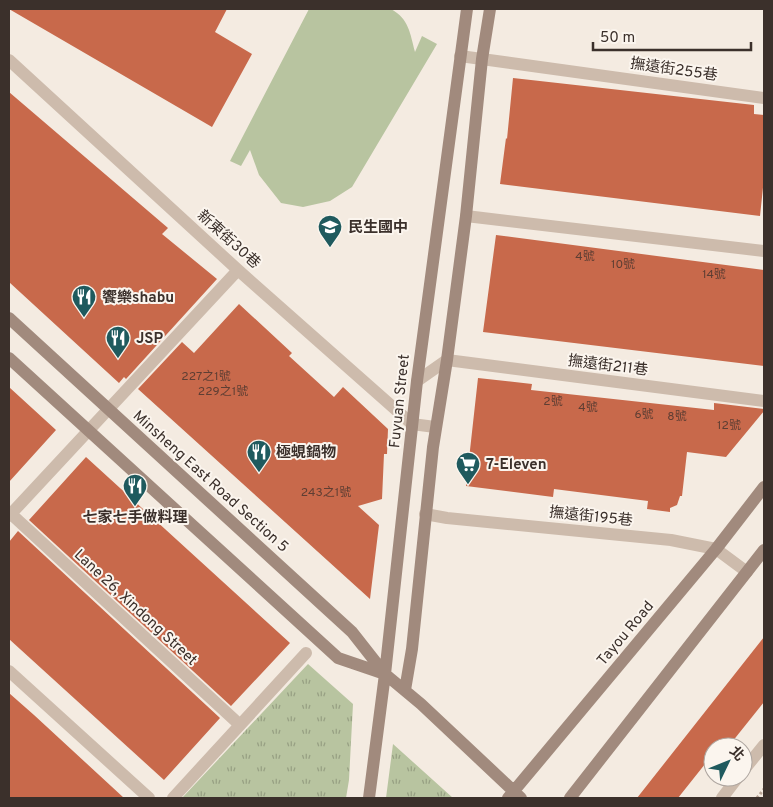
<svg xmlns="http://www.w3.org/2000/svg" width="773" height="807" viewBox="0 0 773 807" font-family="Overpass,'Noto Sans TC',sans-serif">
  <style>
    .grass { fill: #b8c4a0 }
    .park { fill: url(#park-tufts) }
    .building { fill: #c8694b }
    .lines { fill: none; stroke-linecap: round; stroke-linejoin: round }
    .path { stroke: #b9a596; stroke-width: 3; stroke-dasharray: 2.5 2.5; stroke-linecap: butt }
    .street { stroke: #cdbbac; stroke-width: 12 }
    .secondary { stroke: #a18a7d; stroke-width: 12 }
    .labels { text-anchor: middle; stroke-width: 4; stroke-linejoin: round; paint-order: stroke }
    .number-label { font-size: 12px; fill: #5e3e33 }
    .street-label { font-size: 15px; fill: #3b302b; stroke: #fbf5ee }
    .poi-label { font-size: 15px; font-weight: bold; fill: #3b302b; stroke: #fbf5ee; text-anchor: start }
  </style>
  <defs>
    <pattern id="park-tufts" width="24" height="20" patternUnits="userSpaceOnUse" patternTransform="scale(1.25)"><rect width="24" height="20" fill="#b8c4a0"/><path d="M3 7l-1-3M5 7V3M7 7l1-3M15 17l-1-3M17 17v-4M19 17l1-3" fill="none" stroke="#97a083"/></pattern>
  </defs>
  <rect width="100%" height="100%" fill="#f4ebe1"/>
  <!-- grass -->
  <path class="grass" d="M309,9H391C409,19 410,33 415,52L422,36L437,44L352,187L330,201L303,207L281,203L259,175L250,150L241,166L230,161Z"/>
  <!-- park -->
  <path class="park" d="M308,664L353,704L349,780L346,798H182Z
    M393,744L453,798H386Z"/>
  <!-- building -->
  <path class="building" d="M9,9H227L215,32L252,54L212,127Z
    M513,78L754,105V114L764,115V178L760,216L500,184L506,138L507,139Z
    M9,92L168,228L162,234L217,279L126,379L124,377L119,383L9,282Z
    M496,235L764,270V366L483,332Z
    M239,304L292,353L289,356L334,397L343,387L388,429L387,454H384L382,499L358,506L379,525L370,599L138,389L182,342L194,353Z
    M478,378L532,384L531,390L714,410V403L764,409V411L726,457L687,452L682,496H680L677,505L670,508V512L647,509L648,501L554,489L553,497L466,486Z
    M9,387L56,430L9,482Z
    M86,457L290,643L231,706L29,520Z
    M18,531L220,718L164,780L9,639V542Z
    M764,637V702L728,747H713V754L678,798H637Z
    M9,693L34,715L124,798H9Z"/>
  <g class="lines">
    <!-- path -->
    <path class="path" d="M757,798L764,789"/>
    <!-- street -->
    <path class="street" d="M460,56L764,98
      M9,60L238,270L412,424L435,427
      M466,216L764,251
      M417,381L447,360L764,401
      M9,512L240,725
      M425,514L447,518L671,540L716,549L747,572
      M9,516L238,270
      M9,671L149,798
      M743,771L764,745
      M173,798L306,653
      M722,798L738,777"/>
    <!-- secondary -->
    <path class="secondary" d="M9,318L352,632L385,674L421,704L521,798
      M9,358L338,658L385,674
      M405,690L412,649L433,447L447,360L466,216L482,59L490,9
      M369,798L385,674L417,381L467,9
      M508,798L716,549L764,487
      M570,798L764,550"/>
  </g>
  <!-- icons -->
  <defs>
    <symbol id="school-pin" viewBox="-11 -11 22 30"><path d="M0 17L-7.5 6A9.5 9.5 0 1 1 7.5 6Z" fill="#1f5a5e" stroke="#fbf5ee"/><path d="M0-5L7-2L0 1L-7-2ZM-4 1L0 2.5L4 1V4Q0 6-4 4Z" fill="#fff"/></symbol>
    <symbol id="restaurant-pin" viewBox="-11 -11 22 30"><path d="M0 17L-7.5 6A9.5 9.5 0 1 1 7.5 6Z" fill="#1f5a5e" stroke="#fbf5ee"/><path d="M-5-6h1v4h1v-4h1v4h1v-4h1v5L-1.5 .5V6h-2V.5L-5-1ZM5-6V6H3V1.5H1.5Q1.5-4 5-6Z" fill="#fff"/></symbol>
    <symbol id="supermarket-pin" viewBox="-11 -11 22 30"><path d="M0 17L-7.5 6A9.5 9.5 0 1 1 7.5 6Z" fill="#1f5a5e" stroke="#fbf5ee"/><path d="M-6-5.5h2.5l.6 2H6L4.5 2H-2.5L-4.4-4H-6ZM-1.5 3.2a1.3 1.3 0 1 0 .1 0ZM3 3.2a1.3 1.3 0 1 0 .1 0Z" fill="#fff"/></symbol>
  </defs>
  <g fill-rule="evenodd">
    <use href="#school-pin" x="316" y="213" width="28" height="38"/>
    <use href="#restaurant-pin" x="70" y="283" width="28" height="38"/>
    <use href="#restaurant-pin" x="104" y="324" width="28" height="38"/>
    <use href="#restaurant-pin" x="245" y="438" width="28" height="38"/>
    <use href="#supermarket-pin" x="454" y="450" width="28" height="38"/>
    <use href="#restaurant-pin" x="121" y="472" width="28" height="38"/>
  </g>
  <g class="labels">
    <!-- number labels -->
    <g class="number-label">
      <text x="585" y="260">4號</text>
      <text x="623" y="268">10號</text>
      <text x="714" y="278">14號</text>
      <text x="206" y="380">227之1號</text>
      <text x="223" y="395">229之1號</text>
      <text x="553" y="405">2號</text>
      <text x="588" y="411">4號</text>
      <text x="644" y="418">6號</text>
      <text x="677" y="420">8號</text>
      <text x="729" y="429">12號</text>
      <text x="326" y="496">243之1號</text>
    </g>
    <!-- street labels -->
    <g class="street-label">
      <text transform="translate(674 69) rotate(8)" y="5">撫遠街255巷</text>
      <text transform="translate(229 239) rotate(42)" y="5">新東街30巷</text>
      <text transform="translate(608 365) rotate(7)" y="5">撫遠街211巷</text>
      <text transform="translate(399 401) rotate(-84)" y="5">Fuyuan Street</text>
      <text transform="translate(211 481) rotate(42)" y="5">Minsheng East Road Section 5</text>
      <text transform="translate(591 516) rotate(6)" y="5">撫遠街195巷</text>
      <text transform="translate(136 607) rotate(43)" y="5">Lane 26, Xindong Street</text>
      <text transform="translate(625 633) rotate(-50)" y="5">Tayou Road</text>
    </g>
    <!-- poi labels -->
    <g class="poi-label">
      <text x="348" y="232">民生國中</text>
      <text x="102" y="302">饗樂shabu</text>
      <text x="136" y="343">JSP</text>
      <text x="276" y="457">極蜆鍋物</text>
      <text x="486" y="469">7-Eleven</text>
      <text x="135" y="522" text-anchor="middle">七家七手做料理</text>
    </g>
  </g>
  <!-- border -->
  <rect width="773" height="807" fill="none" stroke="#3b302b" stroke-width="20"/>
  <!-- north arrow -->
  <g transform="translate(728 762) rotate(47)"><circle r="24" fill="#fbf5ee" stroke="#aea6a0"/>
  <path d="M0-4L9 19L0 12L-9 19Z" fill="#1f5a5e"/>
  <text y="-8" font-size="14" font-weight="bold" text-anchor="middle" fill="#3b302b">北</text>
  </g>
  <!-- scale -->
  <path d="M593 42v8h158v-8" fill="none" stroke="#3b302b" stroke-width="2.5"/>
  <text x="600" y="42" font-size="15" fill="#3b302b" stroke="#fbf5ee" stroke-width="4" paint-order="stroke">50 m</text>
</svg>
